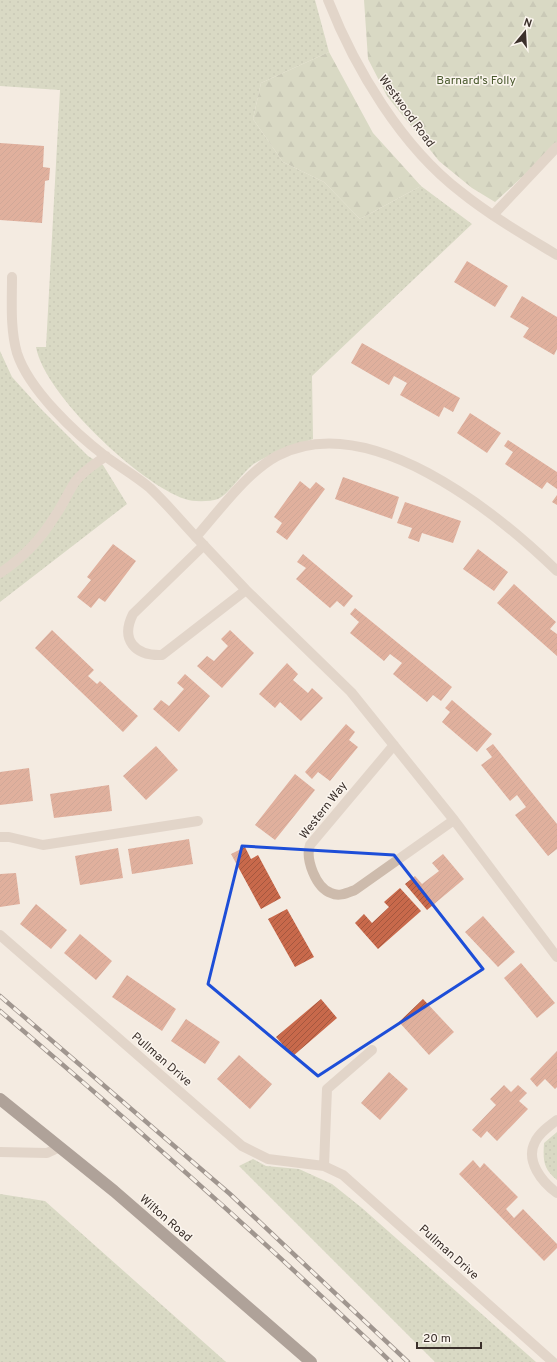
<svg xmlns="http://www.w3.org/2000/svg" width="557" height="1362" viewBox="0 0 557 1362" font-family="Overpass,sans-serif">
  <style>
    .grass { fill: url(#grass-dots) }
    .forest { fill: url(#forest-firs) }
    .building { fill: url(#building-hatch) }
    .lines { fill: none; stroke-linecap: round; stroke-linejoin: round }
    .lane { stroke: #cdbbac; stroke-width: 10 }
    .street { stroke: #cdbbac; stroke-width: 10 }
    .highway { stroke: #5c4a42; stroke-width: 12 }
    .rail-casing { stroke: #3b302b; stroke-width: 4.5 }
    .rail { stroke: #fbf5ee; stroke-width: 3; stroke-dasharray: 9; stroke-linecap: butt }
    .marked { fill: none; stroke: #1d4ed8; stroke-width: 3; stroke-linejoin: round }
    .labels { text-anchor: middle; stroke-width: 3; stroke-linejoin: round; paint-order: stroke }
    .park-label { font-size: 12px; fill: #4a5a2e; stroke: #fbf5ee }
    .street-label { font-size: 12px; fill: #3b302b; stroke: #fbf5ee }
  </style>
  <defs>
    <pattern id="grass-dots" width="8" height="8" patternUnits="userSpaceOnUse"><rect width="8" height="8" fill="#b8c4a0"/><path d="M2 2h.1M6 6h.1" fill="none" stroke="#97a083" stroke-width="1.8" stroke-linecap="round"/></pattern>
    <pattern id="forest-firs" width="22" height="20" patternUnits="userSpaceOnUse"><rect width="22" height="20" fill="#b8c4a0"/><path d="M5 1l3.5 6h-7zM16 11l3.5 6h-7z" fill="#97a083"/></pattern>
    <pattern id="building-hatch" width="6" height="6" patternUnits="userSpaceOnUse"><rect width="6" height="6" fill="#c8694b"/><path d="M-1 1l2-2M0 6l6-6M5 7l2-2" fill="none" stroke="#a4573f"/></pattern>
  </defs>
  <rect width="100%" height="100%" fill="#f4ebe1"/>
  <!-- grass -->
  <path class="grass" d="M0,0H315L329,52L261,83L253,119L283,162L324,182L360,219L421,186L472,224L312,376L313,439C295,446 274,452 257,462C244,469 230,494 218,499C209,502 193,502 185,499C140,484 44,394 36,347H46L60,90L0,86Z
    M0,351L12,377L42,410L88,456L103,465L127,504L0,602Z
    M557,1132V1180C543,1169 543,1160 544,1143Z
    M253,1159L266,1166L299,1169L332,1184L362,1208L536,1362H435L239,1166Z
    M0,1194L45,1201L226,1362H0Z"/>
  <!-- forest -->
  <path class="forest" d="M364,0H557V145L495,202L472,188L439,161L387,96L368,59Z
    M329,52L373,133L421,186L360,219L324,182L283,162L253,119L261,83Z"/>
  <!-- building -->
  <path class="building" d="M0,143L44,146L43,167L50,168L49,180L45,181L42,223L0,220Z
    M467,261L508,286L495,307L454,282Z
    M522,296L557,317V349L554,355L523,337L529,328L510,317Z
    M362,343L460,398L453,412L444,407L439,417L400,395L407,383L394,376L389,385L351,363Z
    M470,413L501,433L487,453L457,433Z
    M508,440L557,472V489L547,482L542,489L505,464L513,452L504,446Z
    M343,477L399,497L392,519L335,499Z
    M300,481L310,489L316,482L325,489L287,540L276,532L282,523L274,517Z
    M557,495V505L552,502Z
    M405,502L461,521L453,543L422,533L419,542L408,538L412,528L397,523Z
    M113,544L136,561L105,602L99,598L91,608L77,597L91,580L87,577Z
    M478,549L508,572L494,591L463,569Z
    M303,554L353,596L344,607L337,601L330,608L296,579L306,568L297,562Z
    M514,584L556,622L550,629L557,634V656L497,603Z
    M355,608L452,687L441,701L433,695L427,702L393,674L402,663L390,654L384,661L350,633L359,622L350,614Z
    M52,630L94,670L88,676L97,684L100,681L138,716L123,732L35,648Z
    M230,630L254,653L222,688L197,666L207,656L214,661L228,646L221,639Z
    M287,663L298,674L293,680L308,693L312,688L323,698L301,721L280,702L275,708L259,694Z
    M185,674L210,696L179,732L153,709L161,700L169,706L184,689L177,683Z
    M452,700L492,734L477,752L442,722L450,712L445,708Z
    M346,724L355,732L349,740L358,747L330,781L318,772L312,779L305,772Z
    M493,744L557,824V849L548,856L515,815L526,807L517,795L510,801L481,765L492,757L486,749Z
    M156,746L178,770L146,800L123,776Z
    M29,768L33,801L0,805V772Z
    M295,774L315,790L275,840L255,825Z
    M109,785L112,811L54,818L50,794Z
    M189,839L193,864L132,874L128,849Z
    M245,847L251,859L258,855L281,898L261,909L231,854Z
    M118,848L123,878L80,885L75,856Z
    M443,854L464,879L427,910L405,884L415,876L422,884L439,871L432,863Z
    M16,873L20,904L0,907V874Z
    M400,888L421,911L378,949L355,923L364,914L372,923L389,907L384,902Z
    M36,904L67,930L51,949L20,924Z
    M287,909L314,957L295,967L268,919Z
    M483,916L515,952L498,967L465,932Z
    M80,934L112,961L96,980L64,953Z
    M521,963L555,1003L537,1018L504,978Z
    M127,975L176,1009L162,1031L112,997Z
    M321,999L337,1018L293,1056L276,1037Z
    M423,999L454,1032L429,1055L399,1022Z
    M186,1019L220,1042L205,1064L171,1041Z
    M557,1051V1087L555,1089L545,1079L537,1087L530,1079Z
    M239,1055L272,1084L250,1109L217,1079Z
    M389,1072L408,1089L380,1120L361,1103Z
    M504,1085L511,1092L518,1085L527,1093L519,1101L528,1109L497,1141L487,1131L481,1138L472,1130L496,1105L490,1099Z
    M473,1160L480,1168L484,1163L518,1197L506,1209L514,1218L523,1209L557,1244V1248L544,1261L459,1174Z"/>
  <g class="lines">
    <!-- lane -->
    <path class="lane" d="M493,215L557,147
      M12,277C12,302 10,329 17,353C29,390 75,433 105,456C120,467 136,476 150,488C166,503 181,521 196,537
      M0,573C23,558 41,539 55,516C63,505 68,492 75,482C83,471 95,464 106,456"/>
    <!-- street -->
    <path class="street" d="M328,0C355,69 402,147 461,192C491,216 524,235 557,255
      M204,545L133,614C120,640 135,656 162,655L246,590
      M557,571C495,511 368,408 277,456C247,472 219,511 196,537L246,590L351,692L454,820L557,957
      M394,745L310,845C305,859 316,888 331,893C339,897 347,893 355,890L454,820
      M0,837H9L43,845L198,821
      M0,935L242,1146L268,1159L324,1166L343,1175L553,1362
      M557,1120C549,1126 539,1133 535,1142C525,1161 542,1182 557,1193
      M0,1152L47,1153L60,1147
      M324,1166L327,1089L372,1050"/>
    <!-- highway -->
    <path class="highway" d="M0,1099L114,1191L311,1362"/>
    <defs>
      <path id="rail" d="M0,996L230,1194L408,1362
        M0,1011C134,1125 265,1241 391,1362"/>
    </defs>
    <!-- rail casing -->
    <use href="#rail" class="rail-casing"/>
    <!-- rail -->
    <use href="#rail" class="rail"/>
  </g>
  <!-- marked area -->
  <path d="M0 0H557V1362H0ZM242,846L394,855L483,969L318,1076L208,984Z" fill="#f4ebe1" fill-opacity=".55" fill-rule="evenodd"/>
  <path class="marked" d="M242,846L394,855L483,969L318,1076L208,984Z"/>
  <g class="labels">
    <!-- park labels -->
    <g class="park-label">
      <text x="476" y="84">Barnard's Folly</text>
    </g>
    <!-- street labels -->
    <g class="street-label">
      <text transform="translate(407 111) rotate(54)" y="4">Westwood Road</text>
      <text transform="translate(323 810) rotate(-52)" y="4">Western Way</text>
      <text transform="translate(162 1059) rotate(41)" y="4">Pullman Drive</text>
      <text transform="translate(166 1218) rotate(41)" y="4">Wilton Road</text>
      <text transform="translate(449 1252) rotate(42)" y="4">Pullman Drive</text>
    </g>
  </g>
  <!-- north arrow -->
  <g transform="translate(525 32) rotate(18)" stroke="#fbf5ee" stroke-width="3" paint-order="stroke">
  <path d="M0-3L7 15L0 10L-7 15Z" fill="#3b302b"/>
  <text y="-6" font-size="11" font-weight="bold" text-anchor="middle" fill="#3b302b">N</text>
  </g>
  <!-- scale -->
  <path d="M417 1342v6h64v-6" fill="none" stroke="#3b302b" stroke-width="2"/>
  <text x="423" y="1342" font-size="12" fill="#3b302b" stroke="#fbf5ee" stroke-width="3" paint-order="stroke">20 m</text>
</svg>
